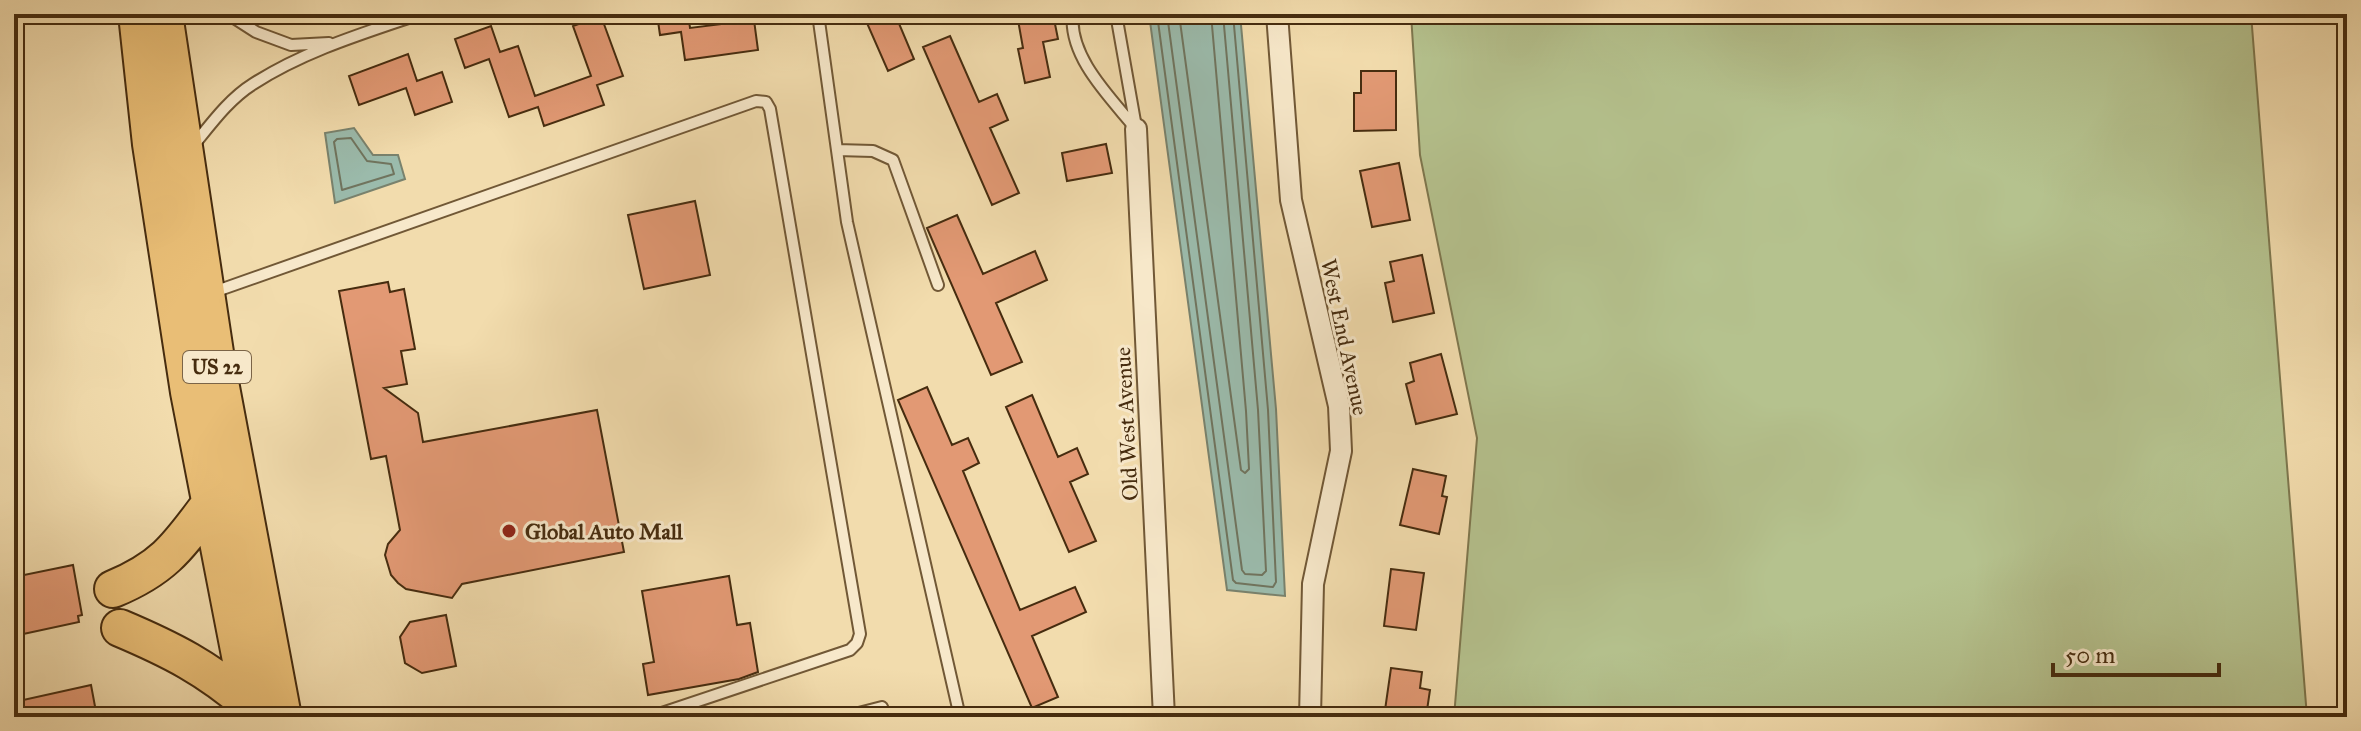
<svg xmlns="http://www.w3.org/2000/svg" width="2361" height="731" viewBox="0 0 2361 731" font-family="'IM FELL Great Primer',serif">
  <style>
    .green { fill: #b5c28e; stroke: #7e774e; stroke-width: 2 }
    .water { fill: #9bbbac; stroke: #79826d; stroke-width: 2 }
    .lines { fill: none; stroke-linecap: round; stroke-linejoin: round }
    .shore { stroke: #70745e; stroke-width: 2 }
    .building { fill: #e29974; stroke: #462c0f; stroke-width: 2 }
    .lane-casing { stroke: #715836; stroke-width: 14 }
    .street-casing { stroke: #715836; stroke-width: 24 }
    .highway-casing { stroke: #462c0f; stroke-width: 40 }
    .lane { stroke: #f7e8ca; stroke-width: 10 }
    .street { stroke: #f7e8ca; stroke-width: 20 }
    .highway { stroke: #e9be76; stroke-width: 36 }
    .poi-dot { fill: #8f2418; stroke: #f7e8ca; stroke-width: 3 }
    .labels { text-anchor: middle; stroke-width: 6; stroke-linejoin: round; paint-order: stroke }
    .shield { fill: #f7e8ca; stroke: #7b6447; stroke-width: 2 }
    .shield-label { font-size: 20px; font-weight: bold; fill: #462c0f }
    .street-label { font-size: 22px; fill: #462c0f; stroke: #f7e8ca }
    .poi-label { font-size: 22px; font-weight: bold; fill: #462c0f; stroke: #f7e8ca; text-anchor: start }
  </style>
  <rect width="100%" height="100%" fill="#f2dcad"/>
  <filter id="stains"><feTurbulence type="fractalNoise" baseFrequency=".0025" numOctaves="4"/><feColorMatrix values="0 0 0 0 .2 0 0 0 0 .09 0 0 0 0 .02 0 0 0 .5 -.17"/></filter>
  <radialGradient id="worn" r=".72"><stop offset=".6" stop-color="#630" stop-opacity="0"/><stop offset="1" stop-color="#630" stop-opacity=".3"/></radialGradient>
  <!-- green -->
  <path class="green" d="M1411,14H2251L2307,717H1454L1477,438L1420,155Z"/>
  <!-- water -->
  <path class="water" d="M1149,14H1240L1276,409L1285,596L1227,590Z
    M354,128L373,155H398L405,179L335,203L325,133Z"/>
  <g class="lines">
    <!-- shore -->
    <path class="shore" d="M1157,14L1233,580L1236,583L1273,587L1276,582L1268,410L1233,14
      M1167,14L1242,570L1245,574L1262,575L1266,571L1258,410L1223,14
      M1179,14L1241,470L1245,473L1249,469L1246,411L1211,14
      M351,138L367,161L391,164L394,174L342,190L334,142L337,139Z"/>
  </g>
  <!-- building -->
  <path class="building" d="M657,14H688L690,28L754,20L758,50L685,60L681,32L660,35Z
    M863,14H895L914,59L888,71Z
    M1053,14L1058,39L1043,42L1050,77L1025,83L1018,49L1023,48L1018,20Z
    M601,16L623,76L597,85L604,105L544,126L538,107L509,117L489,59L465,68L455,39L491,26L500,52L518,46L535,96L591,76L573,26Z
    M950,36L979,102L997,94L1008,120L990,128L1019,193L992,205L923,47Z
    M408,54L417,81L442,72L452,102L415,115L406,88L359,105L349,76Z
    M1361,71H1396V130L1354,131V93H1361Z
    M1106,144L1112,173L1067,181L1062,153Z
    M1399,163L1410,220L1372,227L1360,171Z
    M695,201L710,275L644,289L628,215Z
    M957,215L983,274L1035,251L1047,280L996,303L1022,362L991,375L927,228Z
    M1422,255L1434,313L1393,322L1385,283L1394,281L1390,262Z
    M388,282L390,292L404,289L415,349L401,351L407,384L384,388L418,413L423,442L597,410L624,552L462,584L452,598L406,589L398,583L391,575L385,555L388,544L400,530L386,456L371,459L339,291Z
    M1441,354L1457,414L1416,424L1406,384L1414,381L1410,363Z
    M927,387L952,445L968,438L979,463L963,471L1020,610L1075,587L1086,612L1032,636L1058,697L1032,708L898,400Z
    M1032,395L1058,457L1077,448L1088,474L1070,482L1096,541L1069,552L1006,407Z
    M1413,469L1446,476L1442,496L1447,497L1439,534L1400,525Z
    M73,565L82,615L78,616L79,622L14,636V577Z
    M1391,569L1424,573L1416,630L1384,626Z
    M729,576L737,625L750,623L758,672L739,679L648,695L643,664L654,662L642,591Z
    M446,615L456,666L422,673L405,663L400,637L410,622Z
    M1391,668L1422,672L1420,688L1430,690L1426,717H1384Z
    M91,685L97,717H14V702Z"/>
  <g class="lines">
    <defs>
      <path id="lane" d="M228,14L256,32L291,45L329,43
        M818,14L847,222L960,717
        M1073,14C1068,57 1111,98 1136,129
        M1116,14L1136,127
        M193,146C211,124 229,99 253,84C304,51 364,33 420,14
        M837,150L873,151L893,160L938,285
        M211,293L756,101L766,102L770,109L860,634L857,643L850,650L650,717
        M843,717L882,707L885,717"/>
      <path id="street" d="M1277,14L1291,200L1339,406L1341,451L1313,584L1310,717
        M1136,129L1164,717"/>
      <path id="highway" d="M137,14L151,144L189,392L252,717
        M164,14L217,366L283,717
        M113,589C166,567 179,545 212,501
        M120,628C172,650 207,668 250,705"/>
    </defs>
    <!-- lane casing -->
    <use href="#lane" class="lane-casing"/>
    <!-- street casing -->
    <use href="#street" class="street-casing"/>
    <!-- highway casing -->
    <use href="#highway" class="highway-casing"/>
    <!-- lane -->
    <use href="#lane" class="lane"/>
    <!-- street -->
    <use href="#street" class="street"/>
    <!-- highway -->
    <use href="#highway" class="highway"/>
  </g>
  <!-- markers -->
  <circle class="poi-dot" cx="509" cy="531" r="8"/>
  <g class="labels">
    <!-- shield labels -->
    <rect class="shield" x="183" y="351" width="68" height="32" rx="6"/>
    <g class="shield-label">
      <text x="217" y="374">US 22</text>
    </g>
    <!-- street labels -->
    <g class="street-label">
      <text transform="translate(1345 337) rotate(78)" y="8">West End Avenue</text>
      <text transform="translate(1126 424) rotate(-93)" y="8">Old West Avenue</text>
    </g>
    <!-- poi labels -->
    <g class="poi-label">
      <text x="525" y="539">Global Auto Mall</text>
    </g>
  </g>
  <!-- margin -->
  <rect width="2361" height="731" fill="none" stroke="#f2dcad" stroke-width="48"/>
  <rect x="16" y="16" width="2329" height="699" fill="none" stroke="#462c0f" stroke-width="4"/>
  <rect x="24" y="24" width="2313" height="683" fill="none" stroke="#462c0f" stroke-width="2"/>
  <!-- scale -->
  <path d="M2053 663v12h166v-12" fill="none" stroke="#462c0f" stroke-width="4"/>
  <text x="2065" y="663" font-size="24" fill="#462c0f" stroke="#f7e8ca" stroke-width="6" paint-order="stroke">50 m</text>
  <rect width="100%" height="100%" filter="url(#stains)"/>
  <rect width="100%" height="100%" fill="url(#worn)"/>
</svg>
